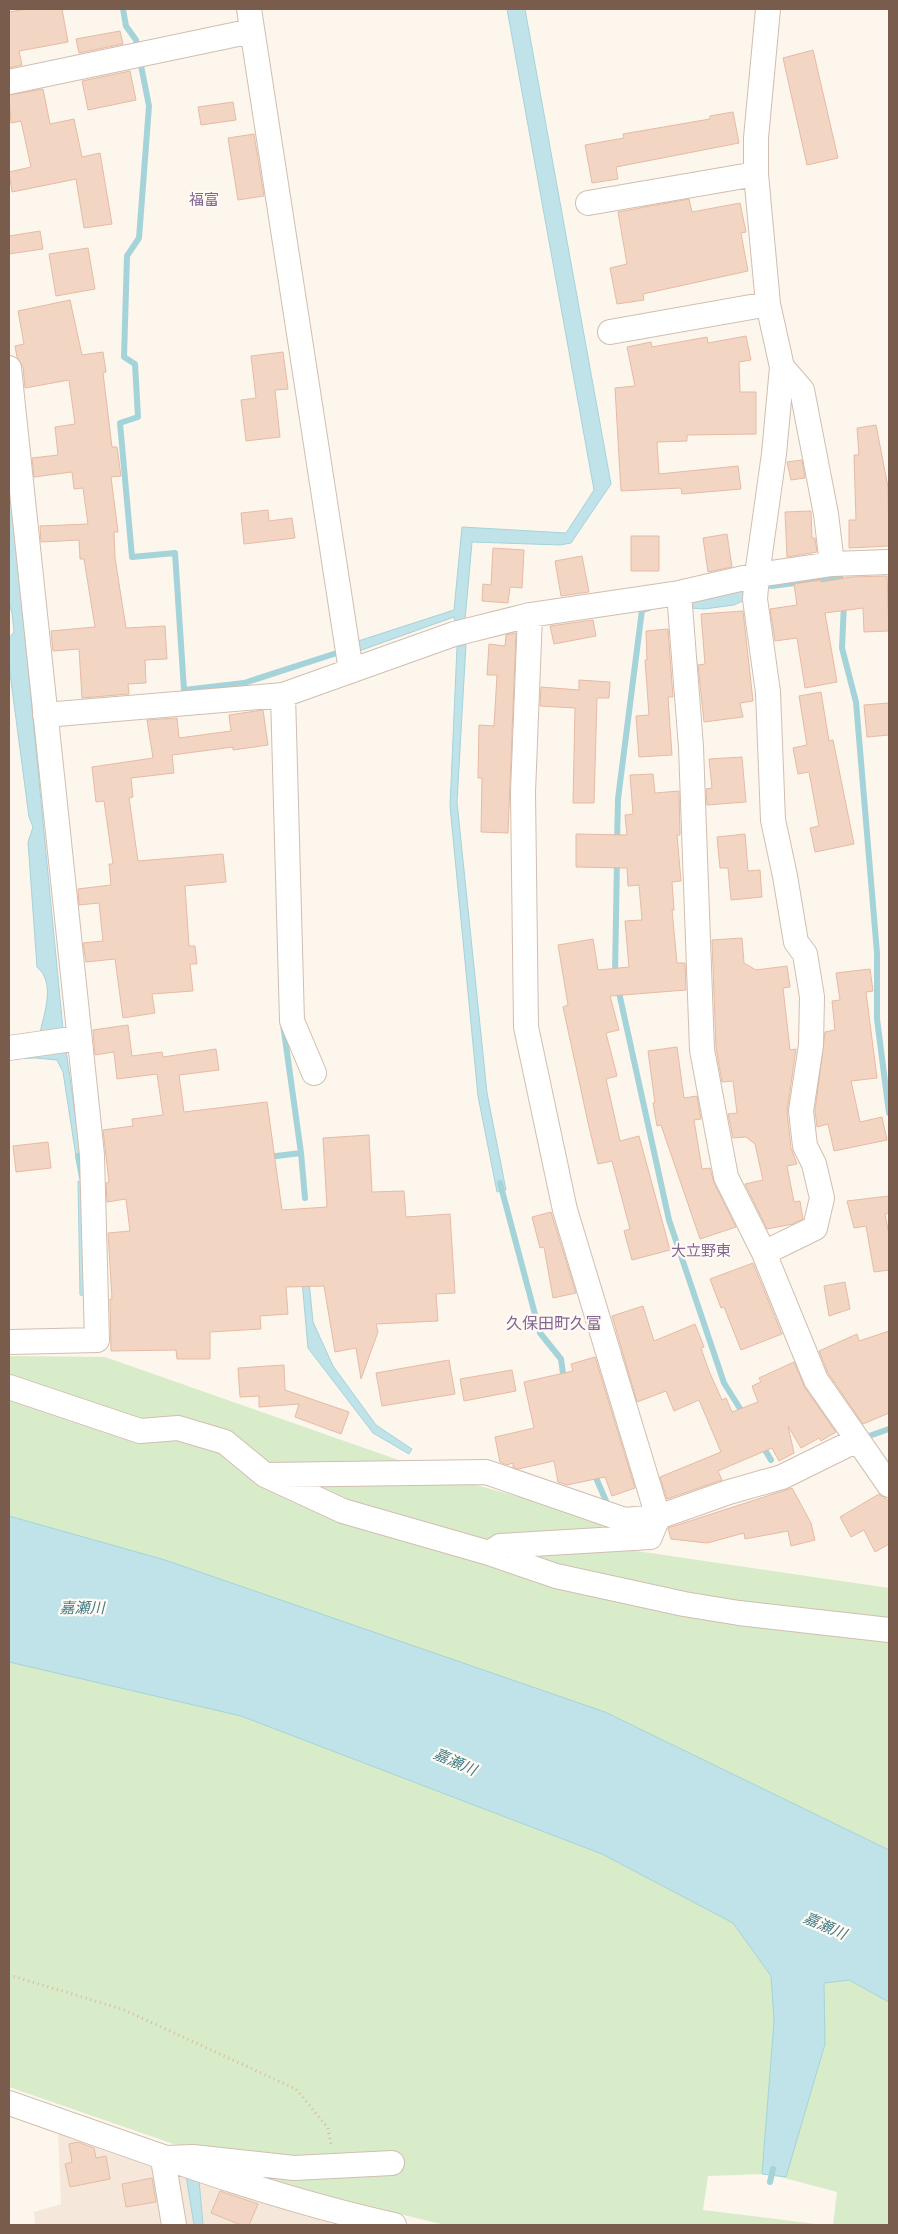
<svg xmlns="http://www.w3.org/2000/svg" width="898" height="2234" viewBox="0 0 898 2234" font-family="'Varela Round','Noto Sans JP',sans-serif">
  <style>
    .residential { fill: #f5e8da }
    .green { fill: #d8ecc9 }
    .water { fill: #bfe3e8; stroke: #a5d3da }
    .lines { fill: none; stroke-linecap: round; stroke-linejoin: round }
    .stream { stroke: #a5d3da; stroke-width: 6 }
    .building { fill: #f3d5c3; stroke: #e6bba3 }
    .minor-casing { stroke: #d1beb0; stroke-width: 26 }
    .path { stroke: #d9b8a5; stroke-width: 3; stroke-dasharray: 1 4; stroke-linecap: butt }
    .minor { stroke: #fff; stroke-width: 24 }
    .labels { text-anchor: middle; stroke-width: 4.5; stroke-linejoin: round; paint-order: stroke }
    .neighbourhood-label { font-size: 15px; fill: #846695; stroke: #fffaf3 }
    .water-label { font-size: 15px; font-style: italic; fill: #437c86; stroke: #fffaf3 }
    .quarter-label { font-size: 16px; fill: #846695; stroke: #fffaf3 }
  </style>
  <rect width="100%" height="100%" fill="#fdf6ec"/>
  <!-- residential -->
  <path class="residential" d="M66,2126L325,2212L330,2225H35L34,2212L61,2204L58,2133Z"/>
  <!-- green -->
  <path class="green" d="M9,1356L105,1357L444,1476L613,1523L623,1549L889,1588V1887L9,1517Z
    M9,1662L241,1716L602,1854L733,1923L785,1972L765,2174L708,2176L703,2210L824,2225H445L203,2166L185,2148L9,2087Z
    M801,1977L849,1980L889,2002V2225H833L837,2192L777,2176L802,2060Z"/>
  <!-- water -->
  <path class="water" d="M507,9H525L611,484L571,543L560,545L472,542L465,620L455,623L454,617L359,651L355,642L454,610L462,527L566,533L594,490Z
    M9,470L63,1029L40,1033C44,1013 56,983 37,967L28,842L33,827L29,817L9,666V638L14,632L12,613L9,603Z
    M766,582L779,584L734,605L704,609L664,606Z
    M466,644L457,802L487,1093L506,1190L497,1192L478,1096L450,806L457,647Z
    M66,1050L82,1163H77L63,1072L57,1060L35,1058L9,1059Z
    M78,1181L84,1182L92,1296L80,1295Z
    M302,1281H309L313,1322L333,1366L376,1425L412,1449L409,1454L373,1433L308,1348Z
    M9,1516L165,1560L605,1712L889,1850V2002L849,1980L824,1983L825,2044L786,2177L762,2174L774,2021L771,1976L733,1923L602,1854L241,1716L9,1662Z
    M186,2175L199,2180L203,2225H194Z"/>
  <g class="lines">
    <!-- stream -->
    <path class="stream" d="M123,9L126,26L136,40L149,106L139,238L127,256L124,357L135,364L138,417L120,423L132,557L175,553L184,690L244,683L343,651
      M772,586L840,577L843,586
      M844,603L842,648L856,702L877,953V1019L889,1113
      M617,843L618,799L642,610L649,608
      M615,975L617,860
      M618,988L669,1220L724,1383L744,1415
      M301,1153L305,1198
      M78,1156L82,1178
      M268,1157L301,1153L283,1024
      M500,1183L540,1333L561,1359L564,1381
      M869,1436L889,1429
      M762,1445L771,1460
      M593,1471L606,1501
      M770,2182L773,2169"/>
  </g>
  <!-- building -->
  <path class="building" d="M28,9H62L68,42L19,51L22,65L9,68V12Z
    M120,31L123,44L79,53L76,39Z
    M813,50L838,158L807,165L783,58Z
    M130,71L136,100L88,110L82,81Z
    M43,89L50,124L74,119L82,157L100,153L112,224L84,228L76,179L12,192L9,172L31,167L21,121L11,123L9,95Z
    M233,102L236,120L201,125L198,107Z
    M733,112L739,143L616,167L618,179L592,183L585,145L624,138L623,134L710,119V116Z
    M254,134L264,196L238,200L228,138Z
    M689,199L692,212L740,203L746,232L741,233L748,271L643,294L644,300L617,304L610,268L627,264L618,212Z
    M40,231L43,249L9,254V236Z
    M88,248L95,289L56,296L49,254Z
    M70,300L82,355L103,352L106,372L103,373L112,447H117L121,476L111,477L118,532H114L115,558L126,628L165,626L167,659L145,660L146,683L128,684L129,694L82,698L79,649L53,651L51,631L95,627L84,559H80L79,540L41,542L40,526L88,524L83,488L74,489L72,472L34,477L32,458L58,455L55,427L75,424L69,380L25,388L23,367L17,357L15,346L24,344L18,311Z
    M746,336L751,360L739,362L740,392H756V434L687,435V441L657,442L659,474L738,466L741,489L682,494L681,488L621,491L615,388L635,386L627,347L651,342L652,347L707,337L708,343Z
    M283,352L288,389L275,390L280,437L246,441L241,400L256,398L251,356Z
    M876,425L888,487L889,546L849,548V520H856L854,455H859L857,428Z
    M802,460L805,478L791,480L787,462Z
    M268,510L269,521L292,518L295,538L244,544L241,513Z
    M811,511L812,538H815L817,552L787,557L785,512Z
    M727,534L732,567L708,572L703,538Z
    M631,536H659V571H631Z
    M493,548L524,550L522,588L510,587L508,603L482,601L483,584L491,585Z
    M582,556L589,592L561,596L555,561Z
    M887,576L889,631L864,632L863,608L825,613L837,682L805,688L797,638L775,641L770,609L797,605L794,584L821,580V582L851,577Z
    M743,611L753,701L740,703L743,717L704,722L698,665L705,664L701,614Z
    M593,620L596,636L554,644L550,626Z
    M668,629L673,697H668L672,755L639,757L636,716L649,715L645,660H647L646,631Z
    M516,633L508,833L481,832L482,778H478L479,725L494,726L497,675H487L489,644L505,646L506,635Z
    M579,680L610,682L609,698H597L594,803H573L575,708L540,706L541,687L579,690Z
    M821,692L829,741L833,740L854,844L815,852L810,828L819,826L809,772L798,774L793,748L807,745L799,696Z
    M889,703V735L867,737L864,705Z
    M263,710L268,745L233,750V747L172,755L174,773L131,778L133,797L129,798L138,861L223,854L226,882L185,886L189,946H195L197,964H190L193,991L152,994L155,1013L123,1018L115,959L86,962L83,943L103,941L99,903L79,905L78,889L111,885L109,864H113L104,801L96,802L92,767L153,758L147,720L177,718L179,738L231,731L229,715Z
    M742,757L746,802L707,805L706,789L712,788L709,759Z
    M653,774L655,793L679,791L680,835H677L681,881L672,882L674,910H672L677,963H685L686,990L610,996L619,1030L606,1033L617,1076L606,1079L620,1141L639,1136L670,1250L632,1260L624,1231L630,1229L612,1161L598,1164L589,1127L563,1007L568,1005L558,945L593,939L598,970L629,967L625,921L642,920L639,885L628,886L627,868L576,867V834L627,835L625,815L633,814L630,775Z
    M745,834L748,871L760,870L762,897L731,900L728,868H720L717,837Z
    M742,938L744,963L756,970L787,966L790,987L783,988L790,1050L796,1049L787,1112L791,1148L797,1164L787,1166L794,1202L800,1201L803,1219L793,1224L767,1229L745,1184L763,1180L755,1144L746,1137L733,1138L728,1114L737,1113L733,1081L722,1082L716,1048L712,940Z
    M870,969L873,991L866,992L877,1078L851,1081L860,1122L882,1117L887,1140L834,1151L828,1124L817,1127L815,1111L825,1032L835,1030L832,1001L840,1000L836,973Z
    M128,1025L132,1056L162,1052L163,1057L216,1049L219,1070L179,1075L184,1112L267,1102L282,1210L327,1207L323,1138L369,1135L372,1192L404,1191L406,1217L450,1214L455,1293L436,1294L438,1321L376,1324L378,1332L361,1379L356,1348L335,1352L324,1286L286,1287L288,1314L260,1316L261,1329L210,1332V1359H177L176,1350L111,1351L110,1299H112L108,1233L130,1231L126,1199L107,1202L106,1183L109,1182L103,1130L133,1126L132,1119L163,1115L157,1074L117,1079L114,1052L95,1055L93,1030Z
    M677,1047L684,1098L697,1096L701,1119L694,1120L702,1169L710,1168L714,1183L736,1227L700,1239L661,1125L657,1126L653,1103H655L648,1051Z
    M48,1142L51,1168L16,1172L13,1146Z
    M889,1196V1213L885,1214L889,1234V1270L874,1272L866,1226L854,1228L847,1201Z
    M551,1212L576,1293L553,1298L544,1247L540,1248L532,1217Z
    M753,1263L782,1334L741,1350L724,1307L721,1308L710,1279Z
    M845,1282L850,1309L829,1316L824,1286Z
    M643,1306L654,1341L695,1324L704,1347L701,1348L709,1371L722,1400L726,1398L732,1412L758,1402L752,1386L761,1382L759,1378L794,1362L805,1388L836,1432L821,1441L819,1438L801,1448L788,1426L794,1453L779,1461L772,1448L718,1471L722,1480L667,1499L660,1477L721,1452L699,1400L674,1411L666,1391L637,1402L612,1316Z
    M889,1331V1413L863,1424L828,1373L819,1351L857,1334L859,1341Z
    M595,1357L635,1488L612,1496L605,1477L567,1485L558,1482L554,1461L518,1469L513,1467V1463L507,1465L500,1462L495,1437L534,1428L524,1382L573,1371L571,1364Z
    M449,1360L455,1394L382,1406L376,1373Z
    M284,1365L285,1390L349,1412L341,1434L295,1417L299,1404L259,1407V1396L240,1397L238,1368Z
    M512,1370L516,1391L464,1401L460,1379Z
    M792,1488L811,1523L815,1540L791,1546L788,1531L745,1539L744,1533L707,1543L671,1539L668,1528Z
    M879,1494L889,1501V1544L875,1552L864,1530L851,1537L840,1517Z
    M78,2142L94,2148L96,2158L106,2156L110,2179L70,2187L65,2164L72,2162L69,2144Z
    M152,2178L156,2202L126,2207L122,2184Z
    M220,2191L258,2204L249,2225H241L211,2213Z"/>
  <g class="lines">
    <defs>
      <path id="minor" d="M249,9L351,671
        M9,82L252,31
        M588,203L756,174
        M610,332L768,304
        M782,367L802,390L826,514L832,564
        M9,368L92,1155L97,1340L9,1342
        M679,593L691,747L702,1050L726,1177L764,1253L816,1380L889,1485
        M283,695L292,1021L314,1073
        M45,715L283,695L454,634L530,615L679,593L757,575L832,564L889,562
        M9,1048L79,1038
        M764,1253L815,1228L822,1198L814,1164L805,1146L801,1111L811,1045L812,997L805,954L796,942L785,876L773,820L768,692L755,599L757,575L774,454L782,367L768,304L756,174V138L768,9
        M9,1387L140,1431L178,1428L225,1442L265,1475L343,1511L489,1553L556,1576L684,1604L739,1613L889,1630
        M265,1475L486,1472L625,1520L658,1517L565,1210L526,1027L523,792L530,615
        M489,1553L500,1546L650,1537L658,1517L729,1492L782,1477L857,1440
        M9,2103C136,2147 263,2196 394,2225
        M174,2225L164,2165L167,2158L193,2157L294,2168L392,2163"/>
    </defs>
    <!-- minor casing -->
    <use href="#minor" class="minor-casing"/>
    <!-- path -->
    <path class="path" d="M9,1975L122,2009L296,2089L328,2128L331,2144"/>
    <!-- minor -->
    <use href="#minor" class="minor"/>
  </g>
  <g class="labels">
    <!-- neighbourhood labels -->
    <g class="neighbourhood-label">
      <text x="204" y="205">福富</text>
      <text x="701" y="1256">大立野東</text>
    </g>
    <!-- water labels -->
    <g class="water-label">
      <text x="82" y="1613">嘉瀬川</text>
      <text transform="translate(455 1762) rotate(24)" y="5">嘉瀬川</text>
      <text transform="translate(825 1926) rotate(24)" y="5">嘉瀬川</text>
    </g>
    <!-- quarter labels -->
    <g class="quarter-label">
      <text x="554" y="1329">久保田町久富</text>
    </g>
  </g>
  <!-- border -->
  <rect width="898" height="2234" fill="none" stroke="#7a5c4d" stroke-width="20"/>
</svg>
